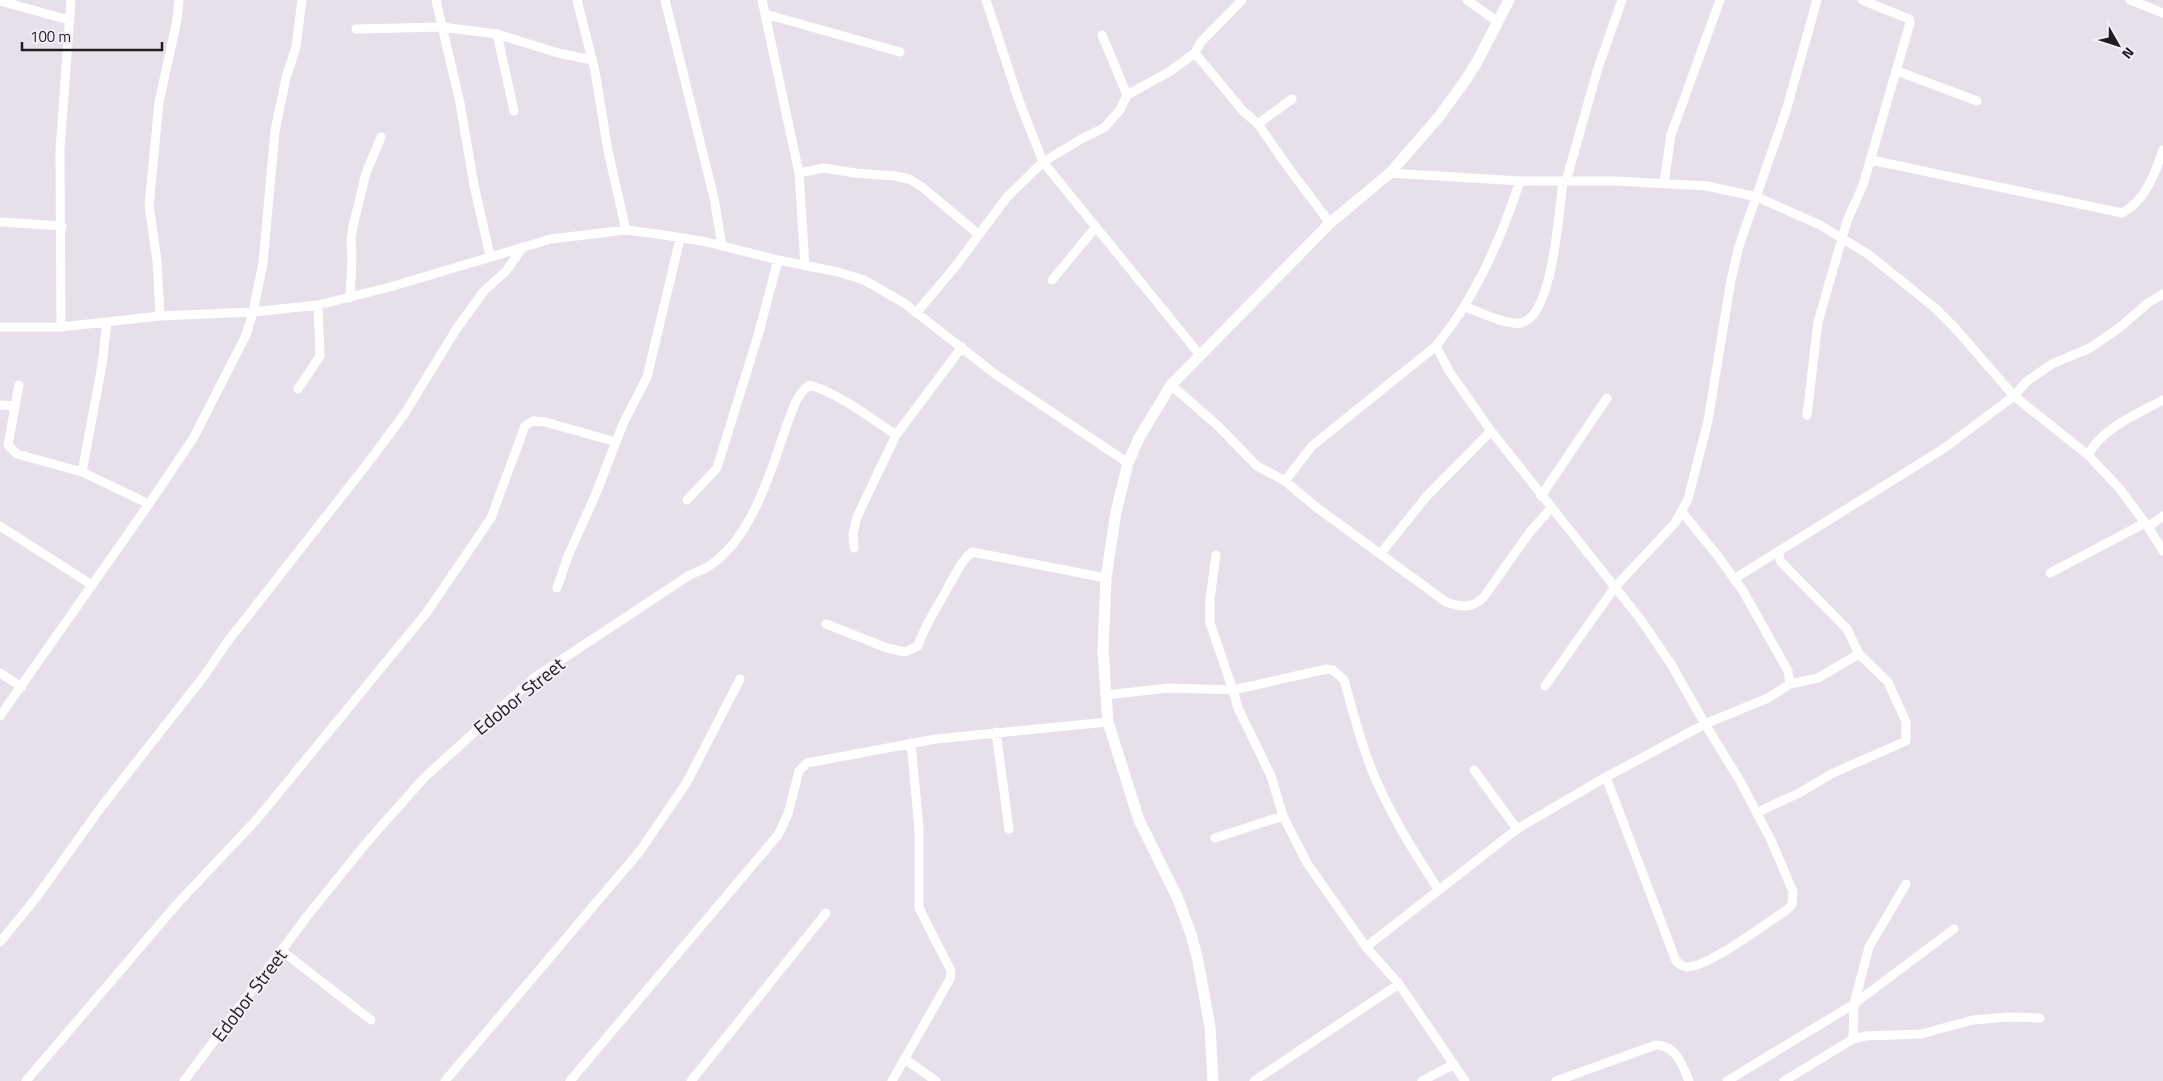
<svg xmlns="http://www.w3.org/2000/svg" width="2163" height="1081" viewBox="0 0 2163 1081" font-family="'Titillium Web',sans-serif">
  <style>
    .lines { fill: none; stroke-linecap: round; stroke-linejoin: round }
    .minor { stroke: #fff; stroke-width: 9 }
    .tertiary { stroke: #fff; stroke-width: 11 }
    .labels { text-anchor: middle; stroke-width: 4; stroke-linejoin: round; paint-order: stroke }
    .street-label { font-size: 19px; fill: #1e1c1f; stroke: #f4eef8 }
  </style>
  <rect width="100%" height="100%" fill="#e7e0ea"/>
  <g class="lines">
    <!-- minor -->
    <path class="minor" d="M436,0L460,103L474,185L490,256
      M577,0L595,71L608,151L626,230
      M665,0L714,198L722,246
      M762,0L799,173L805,266
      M986,0L1019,101L1043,162L1200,355
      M1467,0L1498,22
      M2130,0L2163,13
      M0,1L69,20
      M765,14L900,52
      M356,29L442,27L497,34L558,53L592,60
      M497,34L514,111
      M1102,35L1127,95
      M1195,53L1201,42L1242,0
      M1897,71L1977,101
      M1258,124L1292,99
      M1871,160L2122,213C2145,201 2155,174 2163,150
      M799,173L824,168L855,173L895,176L909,179L922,187L978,234
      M1390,173L1520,181H1616L1707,186L1757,197L1820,225L1868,254L1935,308L1955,328L2014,396L2088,455L2120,489L2148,527L2163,551
      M1566,181L1598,68L1622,0
      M1664,183L1671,135L1720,0
      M0,222L62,226
      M1052,280L1095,228
      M350,298L352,259L351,239L354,222L366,173L381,137
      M1466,307C1479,312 1507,326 1521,323C1553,317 1559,210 1563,181
      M916,313L955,267L1007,197L1043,162L1083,138L1104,128L1120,110L1127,95L1169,72L1195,53L1243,111L1258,124L1290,170L1330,223
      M160,316L157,260L149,206L159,102L177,20L179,0
      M107,322L102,365L82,472L149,504
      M0,327H61L160,316L253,312L318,305L390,287L551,239L626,230L658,234L707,242L778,260L838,272L864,280L904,303L995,374L1128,463
      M61,327L60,150L71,0
      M1436,346L1449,371L1491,431L1641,620L1671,664L1705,724L1740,781L1772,842L1793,892L1792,904L1788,909C1768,922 1708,968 1686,967C1682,966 1679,964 1676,961L1606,777
      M19,385L8,445L17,454L82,472
      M1171,385L1217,425L1257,466L1285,481L1316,507L1446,602C1460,607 1471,609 1483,598L1530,532L1551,508
      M298,389L320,356L318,305
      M0,405L15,406
      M1807,415L1818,322L1847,221L1863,185L1910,23L1909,19L1862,0
      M2088,455C2102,428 2137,414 2163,400
      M1285,481L1312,446L1436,346C1476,297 1500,241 1520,181
      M1541,496L1607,398
      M687,500L717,468L759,332L778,260
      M0,526L92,585
      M2148,527L2163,516
      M854,548L853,533L857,517L896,435L962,347
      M1381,553L1426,497L1491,431
      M1216,555L1210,599V623L1233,690L1327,669L1333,670L1344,680C1355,718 1364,757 1382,793C1398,827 1418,858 1438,889
      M2050,573L2145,523
      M1734,579L1943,449L2014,396L2026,382L2052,364L2090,348L2119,328L2148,303L2163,294
      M557,588L568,556L595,496L623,424L647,377L680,239
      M826,624L887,648L905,652L918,646C925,624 938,607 948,587C956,574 960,562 972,552L1106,578
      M0,673L22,687
      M1790,684L1818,678L1859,654
      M1545,686L1615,587L1675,523L1688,499L1708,421L1731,280L1739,246L1786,111L1817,0
      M1105,695L1169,688L1233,690L1238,708L1271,776L1283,816L1307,863L1366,947L1399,984L1465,1081
      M0,716L149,504L194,437L246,335L253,312L263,263L275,131L286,78L296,47L302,0
      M996,732L1009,829
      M1474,770L1517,829
      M1758,812L1801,792L1831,774L1906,741V722L1888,682L1859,654L1847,629L1781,562L1778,552
      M1215,838L1283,816
      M0,942L36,898L102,806L204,676L228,641L371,459L405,413L457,328L484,291L506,271L523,247
      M1366,947L1517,829L1606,777L1705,724L1768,698L1790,684L1788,671L1743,591L1717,555L1682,512
      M282,951L371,1020
      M1853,1039L1854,1004L1869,947L1906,884
      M905,1059L936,1081
      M26,1081L177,904L258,818L427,612L491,518L525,426L533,421L545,422L616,442
      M184,1081L308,915L368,841L424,778L534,678L688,576C695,572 703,570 709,566C751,539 771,472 786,427C792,413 796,393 810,385C841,395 869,417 896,435
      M445,1081L640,851L687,782L740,679
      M570,1081L778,835L788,814L799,771L807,763L936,739L1108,722
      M691,1081L826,913
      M892,1081L950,979L951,971L919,908V829L911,743
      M1254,1081L1399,984
      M1422,1081L1454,1064
      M1556,1081L1656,1045C1677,1046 1682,1065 1689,1081
      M1727,1081L1854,1004L1954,929
      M1784,1081L1853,1039L1866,1036L1921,1034L1973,1020L2008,1017L2040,1018"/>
    <!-- tertiary -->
    <path class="tertiary" d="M1213,1081L1210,1027L1198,961L1191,934L1178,899L1139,820L1108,722L1103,651L1106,578L1116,512L1128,463L1139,438L1171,385L1330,223L1390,173L1438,118L1465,81L1477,62L1509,0"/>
  </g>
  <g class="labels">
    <!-- street labels -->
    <g class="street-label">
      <text transform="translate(519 696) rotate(-39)" y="7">Edobor Street</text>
      <text transform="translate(249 995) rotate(-53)" y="7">Edobor Street</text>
    </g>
  </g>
  <!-- north arrow -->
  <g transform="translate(2118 45) rotate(129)" stroke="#f4eef8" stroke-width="4" paint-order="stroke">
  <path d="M0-4L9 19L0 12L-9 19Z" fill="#1e1c1f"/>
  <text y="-8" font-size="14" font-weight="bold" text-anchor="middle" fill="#1e1c1f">N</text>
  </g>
  <!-- scale -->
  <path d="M22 42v8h140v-8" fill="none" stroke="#1e1c1f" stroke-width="2.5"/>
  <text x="30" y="42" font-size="15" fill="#1e1c1f" stroke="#f4eef8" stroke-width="4" paint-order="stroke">100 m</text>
</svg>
